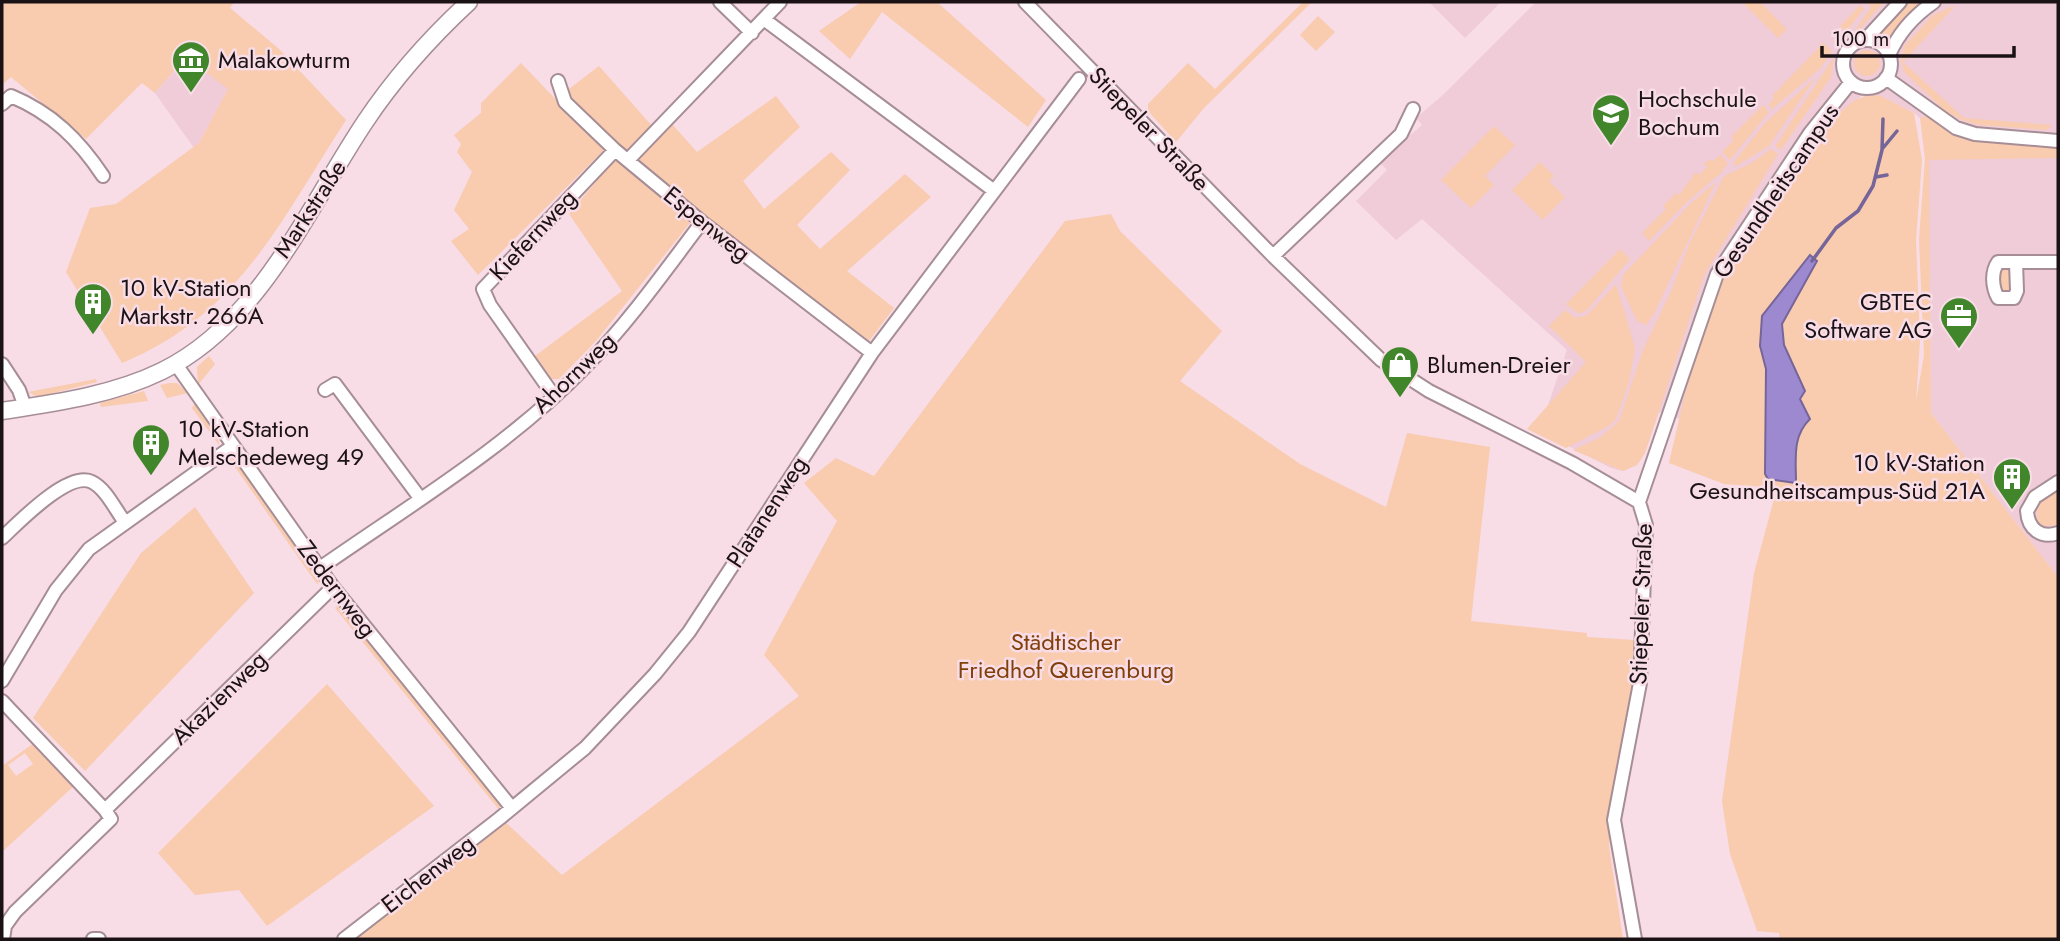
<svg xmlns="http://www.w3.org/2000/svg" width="2060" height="941" viewBox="0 0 2060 941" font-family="Jost,sans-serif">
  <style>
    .built { fill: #efccd8 }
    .green { fill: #f9cbaf; fill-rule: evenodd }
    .water { fill: #9d89d0; stroke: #766598; stroke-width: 2 }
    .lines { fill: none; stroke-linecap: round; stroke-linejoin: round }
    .stream { stroke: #766598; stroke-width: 3.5 }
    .minor-casing { stroke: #a68d96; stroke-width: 16 }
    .major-casing { stroke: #a68d96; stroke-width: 19 }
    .minor { stroke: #fff; stroke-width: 12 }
    .major { stroke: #fff; stroke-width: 16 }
    .labels { text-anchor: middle; stroke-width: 5; stroke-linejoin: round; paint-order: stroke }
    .poi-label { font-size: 24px; fill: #1b1215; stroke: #f8dce6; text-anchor: start }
    .street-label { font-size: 24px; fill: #1b1215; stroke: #f8dce6 }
    .park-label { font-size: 24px; fill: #813f0a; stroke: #f8dce6 }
  </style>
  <rect width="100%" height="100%" fill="#f8dce6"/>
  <!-- built -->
  <path class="built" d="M1429,2H1501L1465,38Z
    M1536,2H2058V577L1931,413L1928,125L1914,113L1881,96H1861L1824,138L1800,171L1796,170L1741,250L1725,276L1712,309L1680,419L1659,412L1645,453L1637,465L1623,471L1611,468L1539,431L1567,350L1422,219L1396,240L1356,201L1387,170L1379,162L1422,125L1416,118L1444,94Z
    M229,8L279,49L228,89L199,143L194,148L155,93Z"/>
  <!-- green -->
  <path class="green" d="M2,2H234L230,8L279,49L346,120C281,220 239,315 122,363L66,272L90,208L116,204L199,143L228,89L186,57L155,93L142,83L86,139L11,77L2,85Z
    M861,2H937L1046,100L1028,127L882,12L850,59L819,31Z
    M1303,2H1312L1204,108L1176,142L1148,111V104L1188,63L1215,89Z
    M1742,2H1760L1787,29L1778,38Z
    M1867,2H1884L1859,30L1854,32L1871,7Z
    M1905,2L1921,4L1887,42L1875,35Z
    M1860,5L1864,9L1846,32L1840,26Z
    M1956,5L1903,62L1964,118L2052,125L2047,130L1978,125L1962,120L1945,111L1904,72L1901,59L1904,46L1933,15Z
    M1318,16L1335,32L1316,51L1300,35Z
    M1823,43L1832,51L1821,68L1772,109L1768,105L1774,99L1772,96Z
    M1854 63a13 13 0 1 1 26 0a13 13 0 1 1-26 0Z
    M1834,57L1831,77L1781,150L1775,146Z
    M521,63L604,150L478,275L451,241L469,229L454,210L472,172L457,152L461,144L454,135L481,113V103Z
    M599,66L660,135L671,123L697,152L776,96L800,127L743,181L764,209L831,152L850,170L797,225L820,249L905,174L931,197L847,271L894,308L869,341L698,213L596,341L559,379H550L535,356L622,291L569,214L614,160L620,148L565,92Z
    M1816,77L1769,146L1736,166L1733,163L1765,123Z
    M1871,95L1881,96L1914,113L1922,160L1916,240L1920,340L1916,402L1924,355L1919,239L1925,159L1920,118L1926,116L1963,138L2053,147L2058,150V158L1929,160L1931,413L2058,577V939H1780L1779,933L1757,931L1730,854L1722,801L1754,573L1777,488L1724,484L1669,463C1684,401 1696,335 1724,277C1743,239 1772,204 1796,170H1800C1818,146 1838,99 1871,95Z
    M1763,105L1769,112L1730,160L1722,152L1734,140L1731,137Z
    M1494,126L1515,145L1485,176L1494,185L1471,208L1441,180Z
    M1771,149L1778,154L1704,275L1645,453L1637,465L1623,471L1573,450L1601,437L1619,421L1643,350L1672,289L1689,244L1724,176L1750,164Z
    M1720,155L1728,163L1721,173L1689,200L1649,241L1642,233L1666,209L1663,206L1676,193L1679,195L1696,172L1699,175L1707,167L1704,164L1710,159L1713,161Z
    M1540,162L1554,176L1549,181L1565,197L1543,220L1512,190Z
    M1716,182L1654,314L1646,325L1637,321L1621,286L1623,275L1691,203Z
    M1111,214L1120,231L1222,331L1180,381L1300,464L1386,507L1407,433L1490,447L1471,621L1587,633V637L1635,640L1631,705L1609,807V846L1623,939H349L502,819L562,875L799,696L764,655L837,521L804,483L836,458L874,476L1065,221Z
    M1620,249L1630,259L1587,310L1579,314L1566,304Z
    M2003,268L2012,272L2009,292L2000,290L1999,270Z
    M1616,284L1635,348L1629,382L1616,419L1609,426L1566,448L1527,429L1586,362L1549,326L1565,310L1576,318L1587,315Z
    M209,356L215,364L198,385L197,367Z
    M96,379L97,382L38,397L28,392Z
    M170,383H177L188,393L167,398L160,385Z
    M144,391L148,401L101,407L100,403Z
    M195,403L218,435L219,445L192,408Z
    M228,457L238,462L321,581L317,584Z
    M2058,489V525L2044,526L2038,522C2033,504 2045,498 2058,489Z
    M195,507L254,593L85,771L33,718L141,553Z
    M339,604L499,802L501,812L335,608Z
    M327,684L434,806L267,926L239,890L195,895L158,853Z
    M34,743L75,785L2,852V766ZM25,753L33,764L16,776L8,765Z"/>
  <!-- water -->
  <path class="water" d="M1810,255L1817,261L1782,324L1784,345L1805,391L1800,399L1810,419C1792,436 1796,459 1796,483L1768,479L1765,474L1766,369L1760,346L1762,316Z"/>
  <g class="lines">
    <!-- stream -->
    <path class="stream" d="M1883,148L1897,131
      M1876,177L1887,175
      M1812,261L1836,228L1858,211L1873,186L1882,150L1883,119"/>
    <defs>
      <path id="minor" d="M720,2L752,33
        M1025,2L1273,256L1381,360L1429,391L1572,463L1639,502L1646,525L1640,683L1614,820L1635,939
        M765,20L993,190
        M1865,40L1900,2
        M1843 64a24 24 0 1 1 48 0a24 24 0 1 1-48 0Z
        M1889,55C1898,34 1915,15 1934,2
        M1886,78L1956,128L1975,134L2058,141
        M558,81L565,102L615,150L702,222L872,353
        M2,104L11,96C52,113 79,140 103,176
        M628,160L780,2
        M1273,256L1401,134L1413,109
        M2016,262L2017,291L2014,298H1998C1992,287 1991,272 1998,262H2058
        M175,363L333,587L511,807
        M2,364L19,390L25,407
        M325,390L335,384L420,498
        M554,396L490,305L483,289L615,150
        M2058,482L2035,497L2027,511C2028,529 2041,539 2058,533
        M1639,502L1717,274L1810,133L1851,82
        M2,538C19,522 69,470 92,482C106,489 115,509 124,521
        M320,568C410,505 509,446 586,366C629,322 665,271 702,222
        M2,681L56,590L89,549L233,446
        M2,701L105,810
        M3,939L5,926L15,912L111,819L105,810L333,587
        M93,939H99
        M344,939L500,818L585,748L655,674L689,632L872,353L1079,79"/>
      <path id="major" d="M2,411C55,403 113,395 162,371C260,323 307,209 365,122C395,77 429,39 469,2"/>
    </defs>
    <!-- minor casing -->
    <use href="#minor" class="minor-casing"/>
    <!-- major casing -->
    <use href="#major" class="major-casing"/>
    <!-- minor -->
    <use href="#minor" class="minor"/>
    <!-- major -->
    <use href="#major" class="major"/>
  </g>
  <!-- icons -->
  <defs>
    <symbol id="museum-pin" viewBox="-11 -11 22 30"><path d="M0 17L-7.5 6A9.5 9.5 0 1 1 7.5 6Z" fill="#41862b" stroke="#f8dce6"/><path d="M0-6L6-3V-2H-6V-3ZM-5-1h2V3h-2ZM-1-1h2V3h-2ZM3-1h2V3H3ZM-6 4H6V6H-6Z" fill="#fff"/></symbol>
    <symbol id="university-pin" viewBox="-11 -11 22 30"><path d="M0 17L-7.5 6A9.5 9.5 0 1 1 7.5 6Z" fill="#41862b" stroke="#f8dce6"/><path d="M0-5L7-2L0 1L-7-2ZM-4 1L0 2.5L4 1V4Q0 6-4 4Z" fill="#fff"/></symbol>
    <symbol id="building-pin" viewBox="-11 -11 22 30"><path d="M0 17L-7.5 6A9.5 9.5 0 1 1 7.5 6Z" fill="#41862b" stroke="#f8dce6"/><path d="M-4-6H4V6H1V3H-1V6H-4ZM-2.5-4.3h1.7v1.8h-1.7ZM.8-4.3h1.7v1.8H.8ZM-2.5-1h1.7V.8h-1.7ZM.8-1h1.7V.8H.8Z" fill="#fff"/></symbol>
    <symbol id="office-pin" viewBox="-11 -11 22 30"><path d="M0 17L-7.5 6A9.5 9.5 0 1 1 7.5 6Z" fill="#41862b" stroke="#f8dce6"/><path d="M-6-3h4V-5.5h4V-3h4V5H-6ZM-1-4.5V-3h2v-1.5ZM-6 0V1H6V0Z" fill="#fff"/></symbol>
    <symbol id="shop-pin" viewBox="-11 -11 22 30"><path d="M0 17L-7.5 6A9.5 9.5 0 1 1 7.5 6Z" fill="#41862b" stroke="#f8dce6"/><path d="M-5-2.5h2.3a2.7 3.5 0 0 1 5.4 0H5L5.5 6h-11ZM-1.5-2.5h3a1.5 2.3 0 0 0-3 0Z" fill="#fff"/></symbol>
  </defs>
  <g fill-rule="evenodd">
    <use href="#museum-pin" x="169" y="38" width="44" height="60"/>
    <use href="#university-pin" x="1589" y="91" width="44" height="60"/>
    <use href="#building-pin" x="71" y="280" width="44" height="60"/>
    <use href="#office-pin" x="1937" y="294" width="44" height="60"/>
    <use href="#shop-pin" x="1378" y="343" width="44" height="60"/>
    <use href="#building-pin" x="129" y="421" width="44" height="60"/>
    <use href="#building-pin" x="1990" y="455" width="44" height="60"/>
  </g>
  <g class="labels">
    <!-- poi labels -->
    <g class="poi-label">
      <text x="218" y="68">Malakowturm</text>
      <text x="1638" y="107">Hochschule<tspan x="1638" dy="28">Bochum</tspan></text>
      <text x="120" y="296">10 kV-Station<tspan x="120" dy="28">Markstr. 266A</tspan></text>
      <text x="1932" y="310" text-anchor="end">GBTEC<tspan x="1932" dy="28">Software AG</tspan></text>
      <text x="1427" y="373">Blumen-Dreier</text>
      <text x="178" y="437">10 kV-Station<tspan x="178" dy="28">Melschedeweg 49</tspan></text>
      <text x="1985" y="471" text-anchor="end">10 kV-Station<tspan x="1985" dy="28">Gesundheitscampus-Süd 21A</tspan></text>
    </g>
    <!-- street labels -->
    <g class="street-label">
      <text transform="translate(1149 129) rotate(46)" y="8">Stiepeler Straße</text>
      <text transform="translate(1776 191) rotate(-56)" y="8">Gesundheitscampus</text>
      <text transform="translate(310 209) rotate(-57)" y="8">Markstraße</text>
      <text transform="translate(707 224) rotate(39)" y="8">Espenweg</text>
      <text transform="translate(533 235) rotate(-47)" y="8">Kiefernweg</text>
      <text transform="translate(574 373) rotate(-44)" y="8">Ahornweg</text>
      <text transform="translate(767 512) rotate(-57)" y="8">Platanenweg</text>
      <text transform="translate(337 589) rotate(53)" y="8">Zedernweg</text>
      <text transform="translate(1641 604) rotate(-88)" y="8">Stiepeler Straße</text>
      <text transform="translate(219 698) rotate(-44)" y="8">Akazienweg</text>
      <text transform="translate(428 874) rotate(-38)" y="8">Eichenweg</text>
    </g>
    <!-- park labels -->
    <g class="park-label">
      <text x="1066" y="650">Städtischer<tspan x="1066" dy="28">Friedhof Querenburg</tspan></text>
    </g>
  </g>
  <!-- border -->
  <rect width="2060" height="941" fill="none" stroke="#1b1215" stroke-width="7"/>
  <!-- scale -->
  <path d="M1822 46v10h192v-10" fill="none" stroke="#1b1215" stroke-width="3.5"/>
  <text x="1832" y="46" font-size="21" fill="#1b1215" stroke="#f8dce6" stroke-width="5" paint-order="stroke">100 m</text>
</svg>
